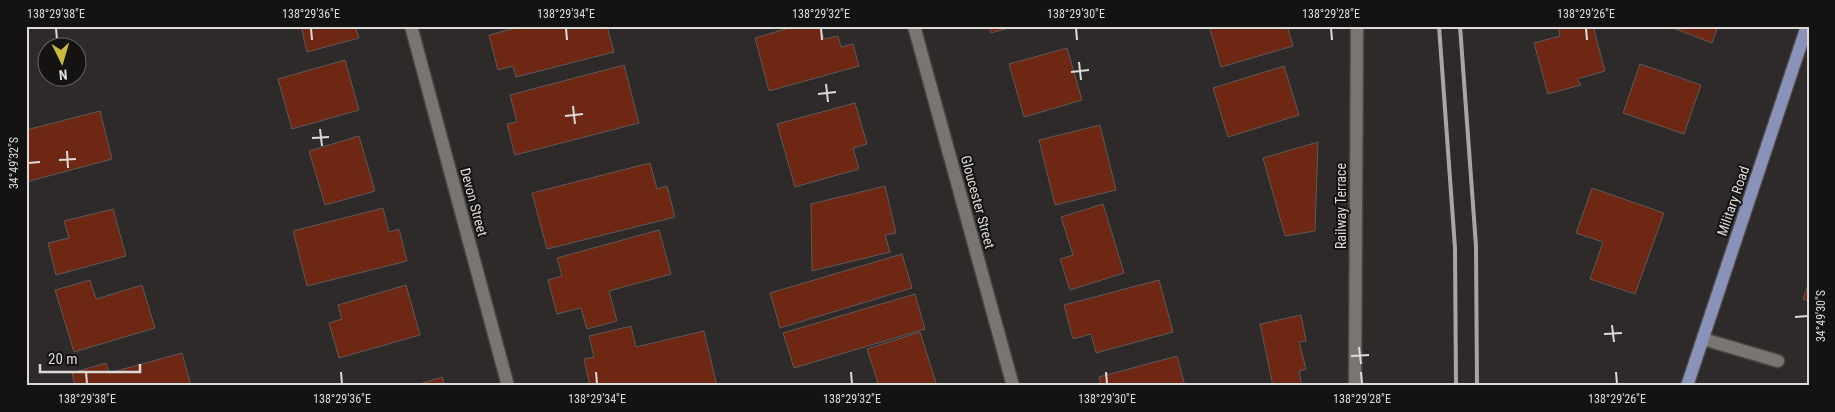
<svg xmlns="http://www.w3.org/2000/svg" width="1835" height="412" viewBox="0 0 1835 412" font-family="'Roboto Condensed',sans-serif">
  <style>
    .building { fill: #6e2713; stroke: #5d5a59 }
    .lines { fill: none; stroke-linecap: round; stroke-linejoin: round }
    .minor-casing { stroke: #494745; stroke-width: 15 }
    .major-casing { stroke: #494745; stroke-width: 15 }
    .minor { stroke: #787573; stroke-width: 12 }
    .major { stroke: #8b92ba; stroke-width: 12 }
    .rail { stroke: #a8a6a5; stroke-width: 4 }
    .ticks { fill: none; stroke: #dddbda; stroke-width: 2 }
    .labels { text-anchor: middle; stroke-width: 4; stroke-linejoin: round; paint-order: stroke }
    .street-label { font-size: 14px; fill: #dddbda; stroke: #141312 }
    .neatline { fill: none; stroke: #dddbda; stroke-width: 2 }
    .ticks-label { font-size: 12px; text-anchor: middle; fill: #dddbda }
  </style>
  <rect width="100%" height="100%" fill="#2d2a29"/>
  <!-- building -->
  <path class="building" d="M301,26H355L359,38L307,52Z
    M524,26H607L614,52L516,77L513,66L498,70L489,35Z
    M796,26H820L824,39L838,36L841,47L853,44L859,66L769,91L755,38Z
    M989,26H1016L991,33Z
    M1209,26H1287L1293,46L1221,67Z
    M1558,26H1593L1605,71L1577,79L1581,85L1548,94L1534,43L1560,36Z
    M1668,26H1718L1712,43Z
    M1067,48L1082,100L1024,117L1009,64Z
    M345,60L359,110L292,129L278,79Z
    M1640,64L1701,85L1684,134L1623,113Z
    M624,65L639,123L515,155L507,124L517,122L510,95Z
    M1284,66L1299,115L1228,137L1213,88Z
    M855,103L867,144L853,148L859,169L795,187L777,124Z
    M100,111L112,159L26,182V130Z
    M1100,125L1116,190L1055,205L1039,140Z
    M359,136L375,191L325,205L309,151Z
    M1318,142L1315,231L1285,236L1263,158Z
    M650,163L657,189L667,186L675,217L547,249L532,193Z
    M885,186L896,233L885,235L890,252L812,271L811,204Z
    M1592,188L1664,213L1635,294L1590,279L1603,242L1576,233Z
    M1103,204L1124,273L1070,290L1060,259L1073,255L1061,217Z
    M383,208L389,232L399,229L407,261L307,286L293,231Z
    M113,209L126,256L56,275L48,243L69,238L64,221Z
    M659,230L671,274L609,291L617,321L587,329L581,308L557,314L548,280L562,276L557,258Z
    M902,254L912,288L780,328L770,293Z
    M90,280L96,299L142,285L155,328L74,352L55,290Z
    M1159,280L1173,332L1096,353L1091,334L1073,339L1064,305Z
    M1809,282V301L1803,299Z
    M406,285L420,335L339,358L329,323L342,319L338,305Z
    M915,294L925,329L794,368L783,333Z
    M1301,315L1306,341L1299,342L1306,369L1299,371L1302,386H1273L1260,324Z
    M631,326L636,347L704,331L717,386H590L584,359L594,357L589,336Z
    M920,332L937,386H879L867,349Z
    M182,353L191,386H75L72,373L106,363L109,373Z
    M1177,356L1185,386H1101L1099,377Z
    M442,377L445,386H413Z"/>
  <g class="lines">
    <defs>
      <path id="minor" d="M411,26L508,386
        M914,26L1013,386
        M1703,339L1778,361
        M1355,386L1357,26"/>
      <path id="major" d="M1687,386L1807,26"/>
    </defs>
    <!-- minor casing -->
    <use href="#minor" class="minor-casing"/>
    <!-- major casing -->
    <use href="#major" class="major-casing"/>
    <!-- minor -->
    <use href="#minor" class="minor"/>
    <!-- major -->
    <use href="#major" class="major"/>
    <!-- rail -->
    <path class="rail" d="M1439,26L1455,248L1456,386
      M1460,26L1476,246L1477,386"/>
  </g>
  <!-- ticks -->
  <path class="ticks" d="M56,28L57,40M311,28L312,40M566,28L567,40M821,28L822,40M1076,28L1077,40M1331,28L1332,40M1586,28L1587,40M1079,62L1081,80M1071,72L1089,70M826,84L828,102M818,94L836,92M573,106L575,124M565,116L583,114M320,129L322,146M312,138L329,137M67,151L68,168M59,160L76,159M28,163L40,162M1795,317L1808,316M1612,325L1614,342M1604,334L1622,333M1359,347L1361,364M1351,356L1369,355M86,372L87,384M341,372L342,384M596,372L597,384M851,372L852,384M1106,372L1107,384M1361,372L1362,384M1616,372L1617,384"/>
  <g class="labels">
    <!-- street labels -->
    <g class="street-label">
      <text transform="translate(1733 201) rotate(-71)" y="5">Military Road</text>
      <text transform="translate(474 202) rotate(75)" y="5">Devon Street</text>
      <text transform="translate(978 202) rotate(75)" y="5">Gloucester Street</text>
      <text transform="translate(1341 206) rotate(-90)" y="5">Railway Terrace</text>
    </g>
  </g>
  <!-- border -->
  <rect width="1835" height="412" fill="none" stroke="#141312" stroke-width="55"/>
  <!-- north arrow -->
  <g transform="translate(62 62) rotate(175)"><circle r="24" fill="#141312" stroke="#646362"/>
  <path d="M0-4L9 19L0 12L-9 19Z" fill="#caba3a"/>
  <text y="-8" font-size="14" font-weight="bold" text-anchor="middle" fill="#dddbda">N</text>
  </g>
  <!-- scale -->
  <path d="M40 364v8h100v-8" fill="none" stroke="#dddbda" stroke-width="2.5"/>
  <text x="48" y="364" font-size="15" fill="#dddbda" stroke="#141312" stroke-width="4" paint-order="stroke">20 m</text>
  <rect x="28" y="28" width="1780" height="356" class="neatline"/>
  <g class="ticks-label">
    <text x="56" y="18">138°29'38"E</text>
    <text x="311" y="18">138°29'36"E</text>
    <text x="566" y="18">138°29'34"E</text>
    <text x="821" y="18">138°29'32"E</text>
    <text x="1076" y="18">138°29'30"E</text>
    <text x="1331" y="18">138°29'28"E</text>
    <text x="1586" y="18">138°29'26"E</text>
    <text transform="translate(14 163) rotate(-90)" y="4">34°49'32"S</text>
    <text transform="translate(1821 316) rotate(-90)" y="4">34°49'30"S</text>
    <text x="87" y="403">138°29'38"E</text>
    <text x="342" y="403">138°29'36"E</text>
    <text x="597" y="403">138°29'34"E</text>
    <text x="852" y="403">138°29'32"E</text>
    <text x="1107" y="403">138°29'30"E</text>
    <text x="1362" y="403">138°29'28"E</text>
    <text x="1617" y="403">138°29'26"E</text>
  </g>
</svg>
